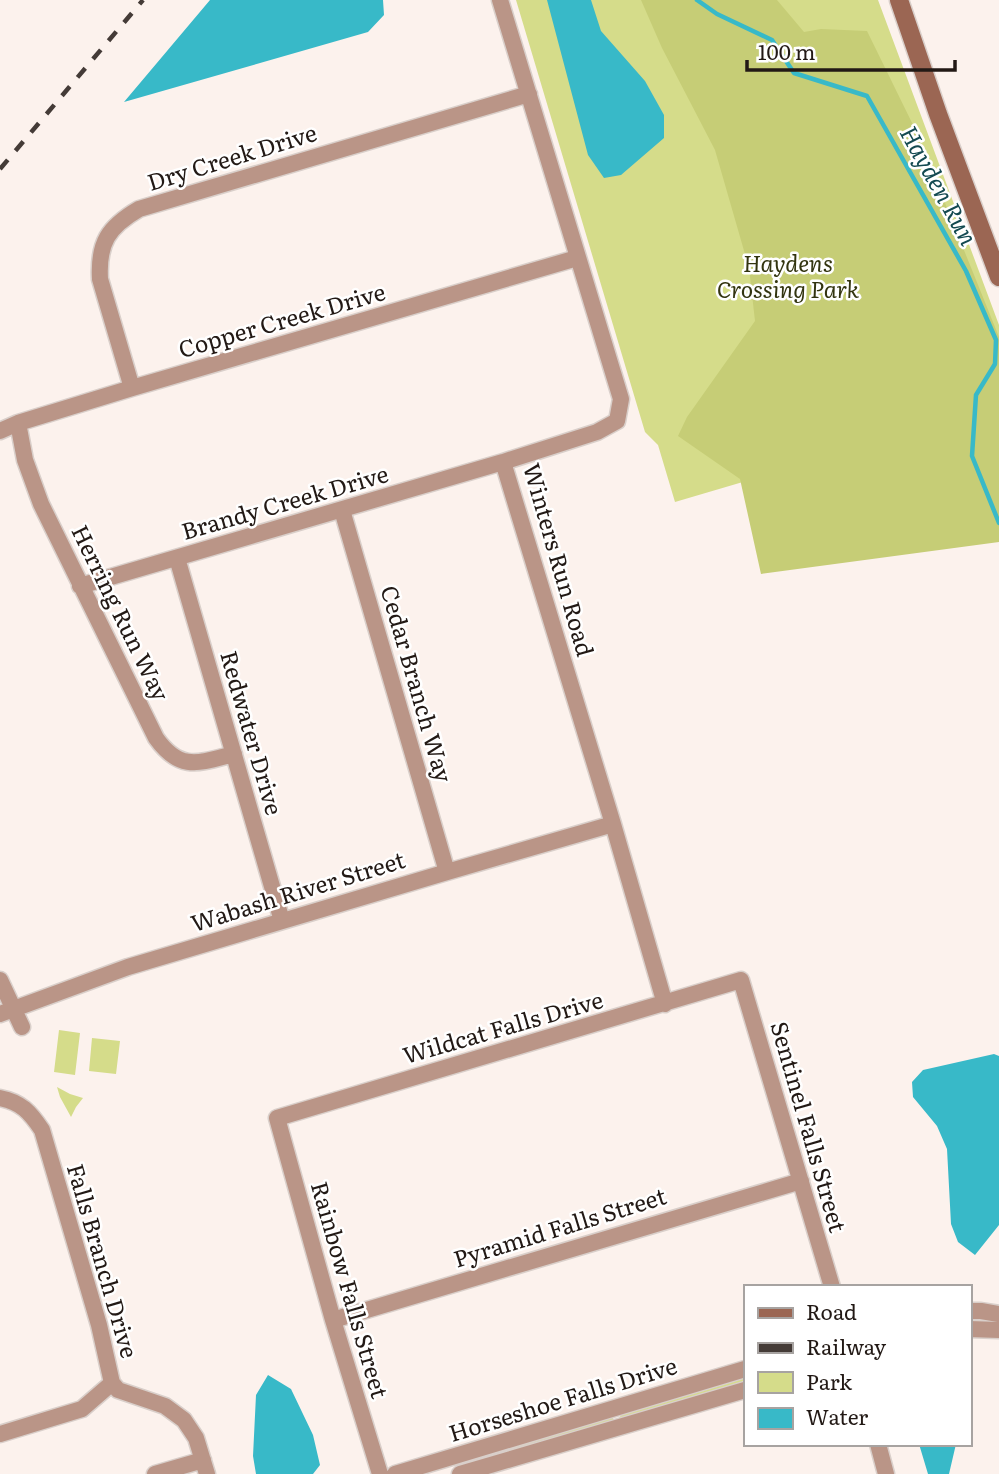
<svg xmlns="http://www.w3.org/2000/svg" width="999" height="1474" viewBox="0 0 999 1474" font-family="Literata,serif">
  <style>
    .green { fill: #d5dc8a }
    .forest { fill: #c6cd76 }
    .water { fill: #38b9c8 }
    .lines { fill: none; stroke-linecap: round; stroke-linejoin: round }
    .stream { stroke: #38b9c8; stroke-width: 4.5 }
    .minor-casing { stroke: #d9cfca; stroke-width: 19 }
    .secondary-casing { stroke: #d9cfca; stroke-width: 21 }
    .minor { stroke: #ba9587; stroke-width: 16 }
    .secondary { stroke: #9b6653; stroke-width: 18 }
    .rail { stroke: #443b37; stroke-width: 4.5; stroke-dasharray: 12 12; stroke-linecap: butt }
    .labels { text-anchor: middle; stroke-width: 5; stroke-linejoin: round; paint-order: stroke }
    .street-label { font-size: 23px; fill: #221915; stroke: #fff }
    .park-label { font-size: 23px; font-style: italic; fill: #333510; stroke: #fff }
    .water-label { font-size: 24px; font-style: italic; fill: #144a51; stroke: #fff }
  </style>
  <rect width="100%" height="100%" fill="#fcf2ed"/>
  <!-- green -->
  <path class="green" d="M516,0H878L999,325V432L985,411L675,502L658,445L645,432Z
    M59,1030L80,1033L75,1075L54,1072Z
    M92,1038L120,1041L116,1074L89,1071Z
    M57,1087L70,1094L83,1098L76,1107L71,1117L60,1097Z
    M745,1378V1385L621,1420L619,1418L622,1414Z
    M612,1417L615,1421L476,1460L477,1457Z"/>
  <!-- forest -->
  <path class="forest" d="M641,0H777L804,32L821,29L867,31L916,131L999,337V542L761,574L740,479L678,436L687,417L755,321L749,268L715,150L662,48Z"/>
  <!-- water -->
  <path class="water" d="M210,0H383L384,15L368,32L124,102Z
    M547,0H591L601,31L645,81L664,115V138L621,175L604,178L588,155Z
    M994,1054L999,1056V1225L975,1255L958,1242L951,1224L947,1149L937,1126L913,1097L912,1082L923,1070Z
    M268,1375L291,1389L313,1435L320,1465L313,1474H256L253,1456L256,1395Z
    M919,1444H956L949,1474H928Z"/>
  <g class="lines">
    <!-- stream -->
    <path class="stream" d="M697,0L717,14L772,40L794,73L867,96L966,271L996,340L995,364L976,395L972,456L999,523"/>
    <defs>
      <path id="minor" d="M132,388L100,279C98,243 108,227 139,209L529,94
        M18,423L25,460L41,504L156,738C180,772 199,763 234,754
        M0,431L18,423L132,388L577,258
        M503,462L613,824L665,1004
        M342,510L447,872
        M177,558L282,921
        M80,586L503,462L597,432L617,421L621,399L500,0
        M0,980L22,1027
        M0,1014L128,967L447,872L613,824
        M0,1098C21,1102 30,1112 42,1130L99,1325L112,1383L118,1390L165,1406L184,1420L196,1438L207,1474
        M969,1311H981L999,1314
        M333,1320L801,1181
        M969,1329L999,1330
        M0,1434L82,1409L112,1383
        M878,1444L886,1474
        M155,1474L203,1460
        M380,1474L333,1320L277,1118L741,980L832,1287
        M395,1474L745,1369
        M460,1474L745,1390"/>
      <path id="secondary" d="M899,0L938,114L999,277"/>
    </defs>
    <!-- minor casing -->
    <use href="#minor" class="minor-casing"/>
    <!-- secondary casing -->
    <use href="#secondary" class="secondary-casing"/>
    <!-- minor -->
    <use href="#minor" class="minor"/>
    <!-- secondary -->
    <use href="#secondary" class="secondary"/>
    <!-- rail -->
    <path class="rail" d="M0,169L143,0"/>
  </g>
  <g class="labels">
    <!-- street labels -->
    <g class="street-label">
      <text transform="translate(232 158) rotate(-17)" y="8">Dry Creek Drive</text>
      <text transform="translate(282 321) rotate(-16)" y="8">Copper Creek Drive</text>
      <text transform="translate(285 503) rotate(-16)" y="8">Brandy Creek Drive</text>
      <text transform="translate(558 560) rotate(74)" y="8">Winters Run Road</text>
      <text transform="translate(120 613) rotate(64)" y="8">Herring Run Way</text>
      <text transform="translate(416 684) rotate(74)" y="8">Cedar Branch Way</text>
      <text transform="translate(251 733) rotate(74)" y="8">Redwater Drive</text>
      <text transform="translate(298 892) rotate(-17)" y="8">Wabash River Street</text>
      <text transform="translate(503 1028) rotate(-16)" y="8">Wildcat Falls Drive</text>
      <text transform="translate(808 1127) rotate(74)" y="8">Sentinel Falls Street</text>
      <text transform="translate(560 1228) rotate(-17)" y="8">Pyramid Falls Street</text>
      <text transform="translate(102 1261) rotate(74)" y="8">Falls Branch Drive</text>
      <text transform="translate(349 1290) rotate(74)" y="8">Rainbow Falls Street</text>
      <text transform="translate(563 1400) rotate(-17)" y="8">Horseshoe Falls Drive</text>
    </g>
    <!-- park labels -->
    <g class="park-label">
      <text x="788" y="272">Haydens<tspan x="788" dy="26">Crossing Park</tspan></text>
    </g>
    <!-- water labels -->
    <g class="water-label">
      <text transform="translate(938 186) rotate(61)" y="8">Hayden Run</text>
    </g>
  </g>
  <!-- legend -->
  <rect x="744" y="1285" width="228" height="161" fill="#ffffff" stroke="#a7a3a1" stroke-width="2"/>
  <rect x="758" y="1308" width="35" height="10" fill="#9b6653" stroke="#a7a3a1" stroke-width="2"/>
  <text x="806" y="1320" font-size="21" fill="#221915">Road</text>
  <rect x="758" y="1343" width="35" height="10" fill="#443b37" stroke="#a7a3a1" stroke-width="2"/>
  <text x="806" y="1355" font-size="21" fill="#221915">Railway</text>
  <rect x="758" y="1372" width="35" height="21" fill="#d5dc8a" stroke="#a7a3a1" stroke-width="2"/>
  <text x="806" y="1390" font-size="21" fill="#221915">Park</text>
  <rect x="758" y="1408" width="35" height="21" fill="#38b9c8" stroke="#a7a3a1" stroke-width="2"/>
  <text x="806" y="1425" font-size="21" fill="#221915">Water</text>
  <!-- scale -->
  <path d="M747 60v10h208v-10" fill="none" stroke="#221915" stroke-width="3.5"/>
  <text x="758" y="60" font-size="21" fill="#221915" stroke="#ffffff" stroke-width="5" paint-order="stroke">100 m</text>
</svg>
